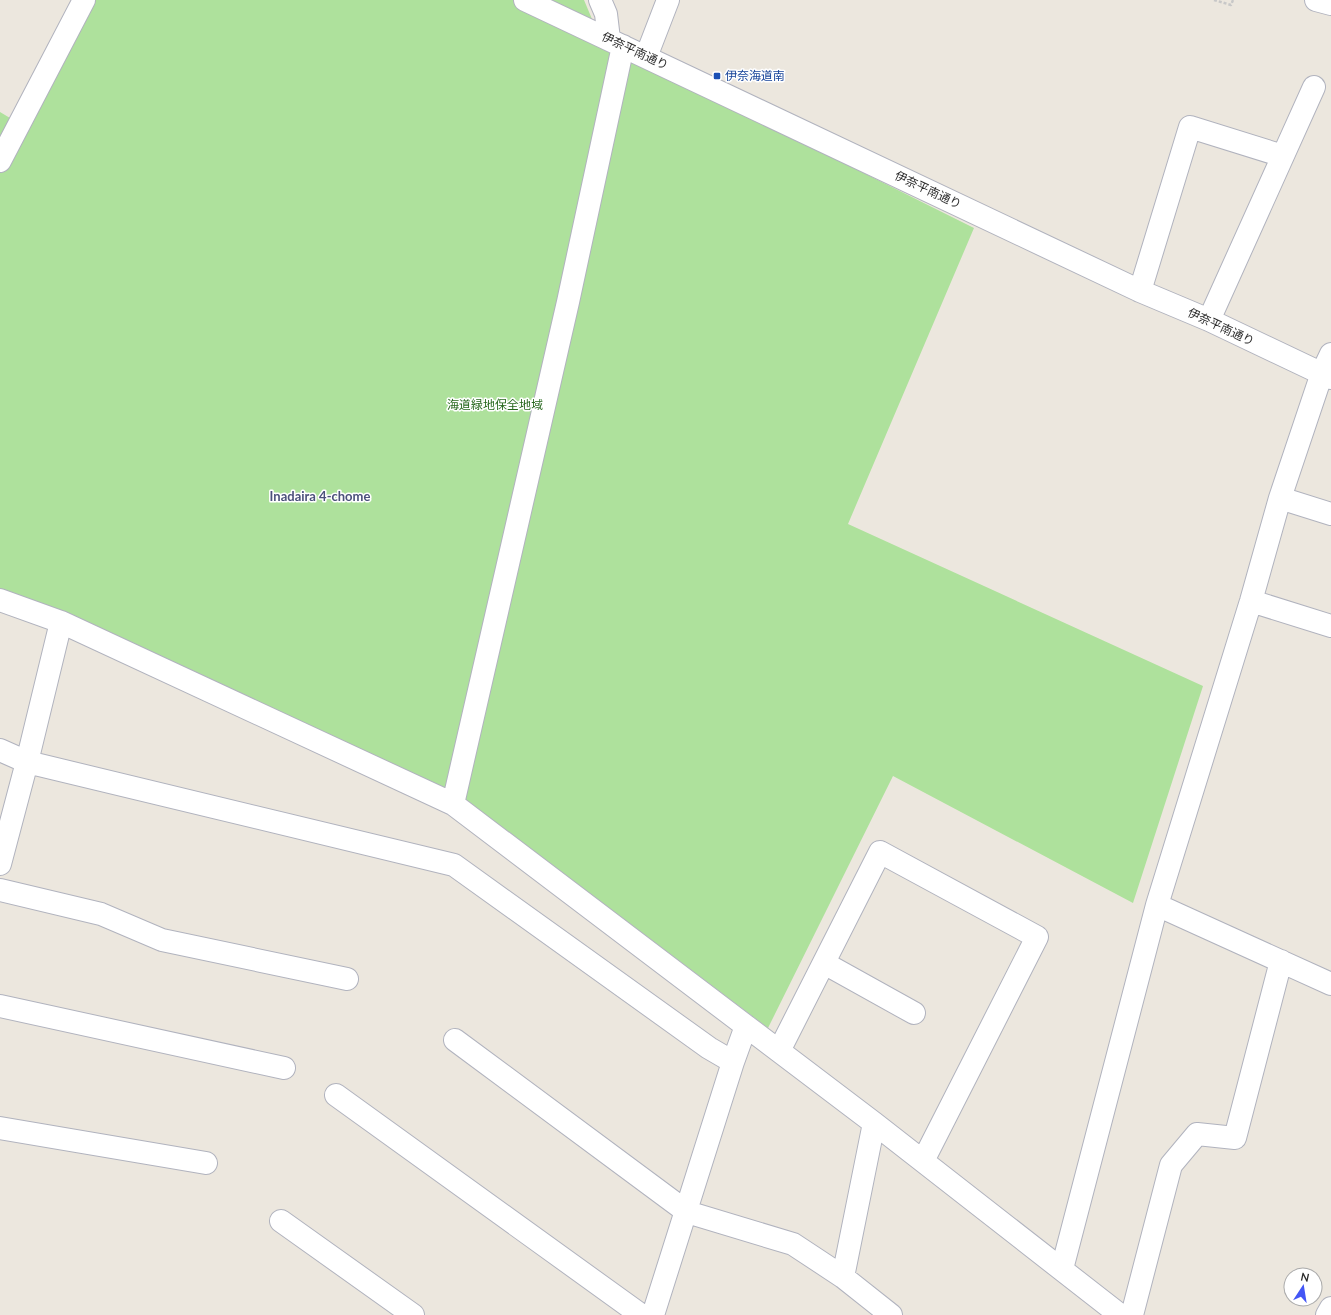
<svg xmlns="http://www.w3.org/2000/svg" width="1331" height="1315" viewBox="0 0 1331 1315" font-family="Lato,'Noto Sans JP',sans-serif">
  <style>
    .green { fill: #aee19c }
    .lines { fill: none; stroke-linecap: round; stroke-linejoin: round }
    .minor-casing { stroke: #b1b3be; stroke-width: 24 }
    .path { stroke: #c8c8c8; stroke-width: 2.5; stroke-dasharray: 3 2; stroke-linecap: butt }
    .minor { stroke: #fff; stroke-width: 22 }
    .transit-dot { fill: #1a4fb4; stroke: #fff; stroke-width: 1.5 }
    .labels { text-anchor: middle; stroke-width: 3; stroke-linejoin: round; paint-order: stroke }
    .street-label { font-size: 12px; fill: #2b2b2b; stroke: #fff }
    .transit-label { font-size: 12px; fill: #164399; stroke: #fff; text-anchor: start }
    .park-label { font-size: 12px; fill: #26671c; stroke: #fff }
    .neighbourhood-label { font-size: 13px; font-weight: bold; fill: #4c517b; stroke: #fff }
  </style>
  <rect width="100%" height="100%" fill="#ece7de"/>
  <!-- green -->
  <path class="green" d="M91,0H584L605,50L645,64L974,228L848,524L1203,686L1133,903L893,776L768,1028L498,824L0,591V112L25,127Z"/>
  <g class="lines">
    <defs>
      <path id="minor" d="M525,0L1140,291L1209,320L1331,378
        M600,0L606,14L609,39
        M1316,0L1331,4
        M646,57L668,0
        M0,161L84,0
        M1140,291L1190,127L1283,156
        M1209,320L1314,87
        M1280,498L1331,514
        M0,600L61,622L453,804L874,1123L1120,1315
        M1251,601L1331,626
        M0,750L27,762L454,865L709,1048L733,1062L653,1315
        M453,804L568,302L623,46
        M0,864L27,762L61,622
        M0,890L101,914L162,940L347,979
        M1157,905L1331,984
        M824,963L914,1013
        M0,1006L284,1068
        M455,1040L687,1212L793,1244L843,1277L891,1315
        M779,1051L880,852L1037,937L923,1161
        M733,1062L746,1026
        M336,1095L641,1315
        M0,1128L206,1163
        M281,1221L413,1315
        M1062,1269L1157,905L1251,601L1280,498L1322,373L1331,354
        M843,1277L874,1123
        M1132,1315L1171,1165L1197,1134L1235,1138L1281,961
        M1327,1315L1331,1308"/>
    </defs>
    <!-- minor casing -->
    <use href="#minor" class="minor-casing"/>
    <!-- path -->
    <path class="path" d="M1214,0L1231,5L1233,0"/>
    <!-- minor -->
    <use href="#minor" class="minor"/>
  </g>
  <!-- markers -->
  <rect class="transit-dot" x="713" y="72" width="8" height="8" rx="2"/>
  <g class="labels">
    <!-- street labels -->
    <g class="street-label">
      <text transform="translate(635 51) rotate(25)" y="4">伊奈平南通り</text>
      <text transform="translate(928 190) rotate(25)" y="4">伊奈平南通り</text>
      <text transform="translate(1221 327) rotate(25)" y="4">伊奈平南通り</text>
    </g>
    <!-- transit labels -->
    <g class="transit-label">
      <text x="725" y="80">伊奈海道南</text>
    </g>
    <!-- park labels -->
    <g class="park-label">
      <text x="495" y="409">海道緑地保全地域</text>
    </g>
    <!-- neighbourhood labels -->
    <g class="neighbourhood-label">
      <text x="320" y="501">Inadaira 4-chome</text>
    </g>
  </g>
  <!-- north arrow -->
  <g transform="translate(1303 1287) rotate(12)"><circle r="19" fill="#ffffff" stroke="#aaaaaa"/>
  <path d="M0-3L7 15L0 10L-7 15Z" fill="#4356f5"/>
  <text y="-6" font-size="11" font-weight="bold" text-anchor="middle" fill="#2b2b2b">N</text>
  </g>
</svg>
